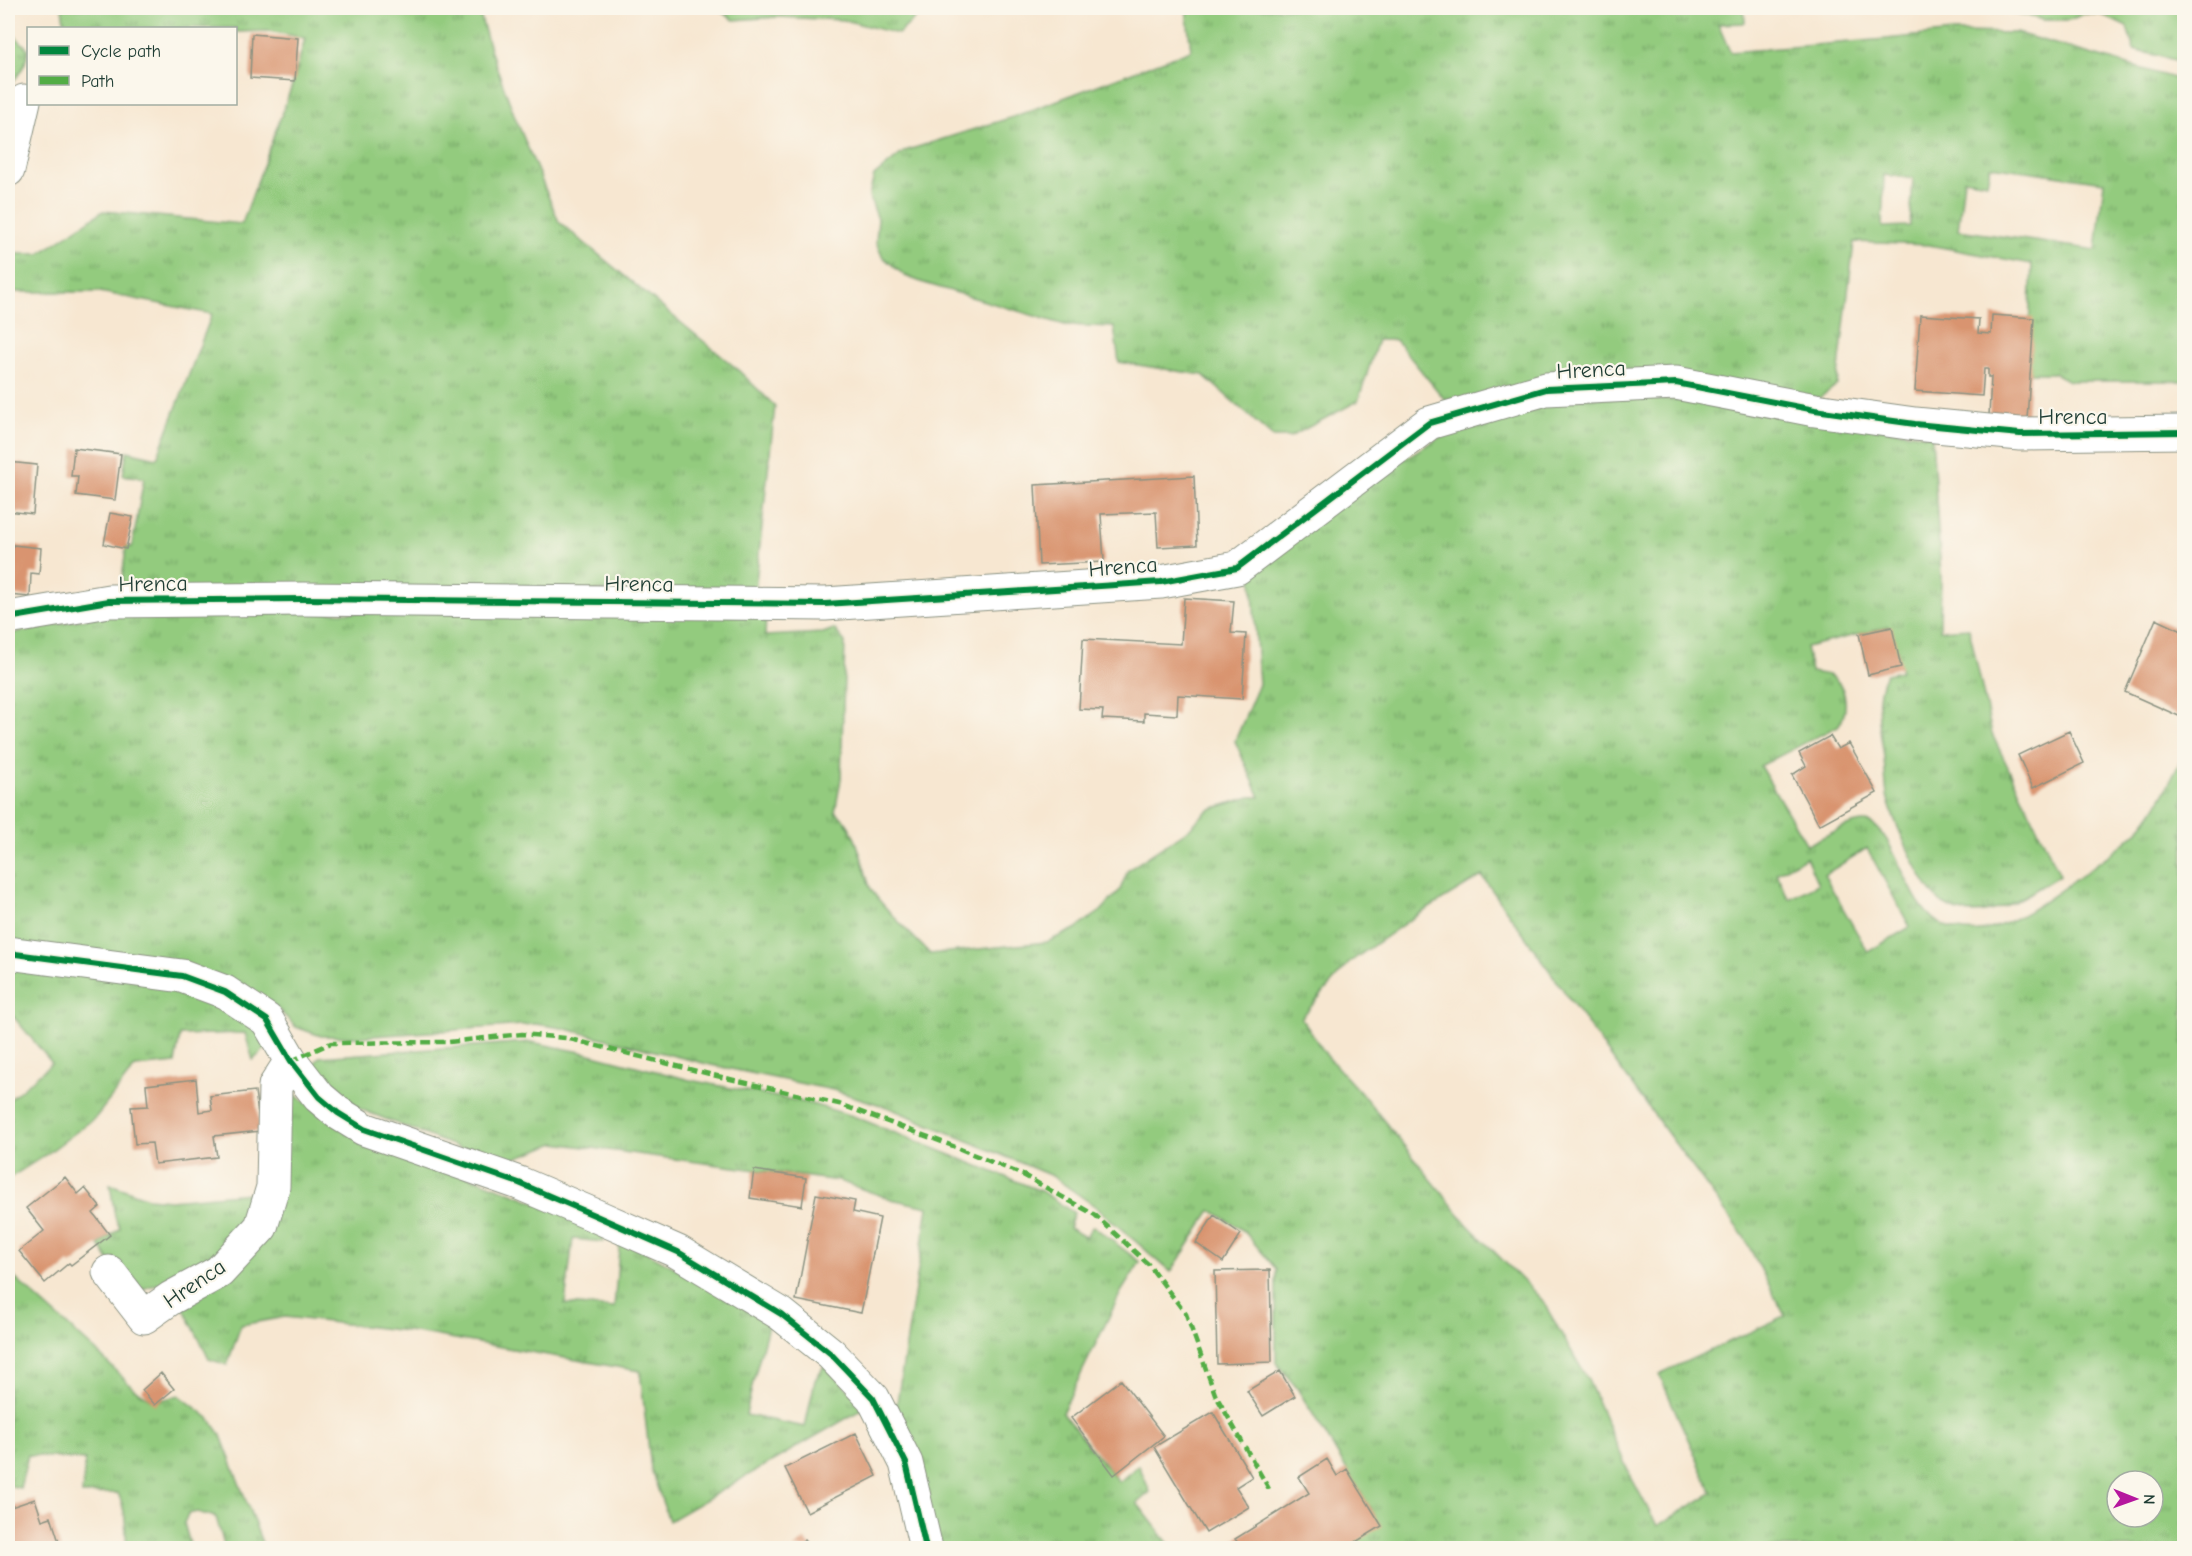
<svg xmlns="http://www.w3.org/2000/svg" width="2192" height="1556" viewBox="0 0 2192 1556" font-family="'Comic Neue',sans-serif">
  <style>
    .grass { fill: url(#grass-tufts); stroke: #598459; stroke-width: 1.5; fill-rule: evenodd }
    .building { fill: #d9946f }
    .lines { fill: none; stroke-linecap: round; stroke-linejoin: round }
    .minor-casing { stroke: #8b9282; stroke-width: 35 }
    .minor { stroke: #fff; stroke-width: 33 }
    .quiet { stroke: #52ad45; stroke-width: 4.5; stroke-dasharray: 9 4.5; stroke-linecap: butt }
    .cycleway-casing { stroke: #fbf7ec; stroke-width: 10 }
    .cycleway { stroke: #00873e; stroke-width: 6 }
    .labels { text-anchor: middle; stroke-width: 4.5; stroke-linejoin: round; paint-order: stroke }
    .street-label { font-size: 22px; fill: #1f3d34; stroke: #fbf7ec }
  </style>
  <defs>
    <pattern id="grass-tufts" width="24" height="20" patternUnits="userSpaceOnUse" patternTransform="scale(1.5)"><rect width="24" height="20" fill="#93cb7e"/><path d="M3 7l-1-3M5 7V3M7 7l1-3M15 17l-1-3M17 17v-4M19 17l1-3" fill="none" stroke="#77a668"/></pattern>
  </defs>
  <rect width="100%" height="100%" fill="#fbf7ec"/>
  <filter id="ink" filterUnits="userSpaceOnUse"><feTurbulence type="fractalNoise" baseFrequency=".0167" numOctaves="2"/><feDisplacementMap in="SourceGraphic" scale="12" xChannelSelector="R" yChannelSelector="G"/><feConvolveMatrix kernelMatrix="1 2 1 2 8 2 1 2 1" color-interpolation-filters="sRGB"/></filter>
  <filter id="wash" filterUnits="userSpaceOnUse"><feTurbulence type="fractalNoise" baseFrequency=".008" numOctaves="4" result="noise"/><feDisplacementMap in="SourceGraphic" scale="24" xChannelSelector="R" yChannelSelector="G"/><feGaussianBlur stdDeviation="1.35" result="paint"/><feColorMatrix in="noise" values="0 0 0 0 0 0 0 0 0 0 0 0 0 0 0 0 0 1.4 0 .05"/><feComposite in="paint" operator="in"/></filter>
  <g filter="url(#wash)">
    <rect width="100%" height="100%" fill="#f7e7d1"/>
    <!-- grass -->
    <path class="grass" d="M62,8H478L491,52L515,117L559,222L736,368L775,406L755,591L131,589L122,580L126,547H132L144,478L123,475L127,451L157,458L212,314L100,292H8V254H39L103,211L242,224L294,80L305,38L269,31L236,32V28H65Z
      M715,8H927L898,34L844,20L777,17L734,20Z
      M1186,8H1744L1745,23L1718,24L1730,52L1886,39L1953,32L2017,33L2184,81V381H2069L2054,373H2027L2032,264L1929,245L1854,242L1837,385L1819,398L1682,376L1450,406L1396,340H1378L1358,401L1290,437H1273L1203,375L1119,362L1114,327L1065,325L924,283L905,276L882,256L876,242L878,219L869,196L874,176L905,151L1013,117L1191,50ZM1990,166L2104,182L2096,250L1958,230L1964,179L1987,183ZM1884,175L1913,178L1910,226L1882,227Z
      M1963,8H2184V62L2134,50L2127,27L2102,15L2084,14L2069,20H2043L2021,14L1962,10Z
      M8,29L28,49C28,62 20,73 12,83H8Z
      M1592,397L1687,400L1932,436L1941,576L1940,630L1969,628L1992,734L2060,875C2032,891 1998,918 1964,912C1958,911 1948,907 1943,904C1924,891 1892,818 1887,795C1885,780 1885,764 1883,749C1879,726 1874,695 1886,674L1901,671L1889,627L1806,647L1811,672C1816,673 1824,673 1830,676C1848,685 1849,712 1838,726L1760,766L1807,845C1821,839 1856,817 1870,823C1896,834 1906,904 1939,923C1949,929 1968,933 1979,931C2016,926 2060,890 2090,869C2108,855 2128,843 2143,825C2160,804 2172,778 2184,754V1548H1341L1380,1524L1297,1388L1276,1363V1269L1244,1231L1211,1210L1171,1272L1096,1207L1052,1176L887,1107L833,1090L711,1065L562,1028L536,1024L359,1037L321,1036L296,1027L272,1003L250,991L8,942V634L123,611L766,615L765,636L823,633L834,629L845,642L841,779L835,812C857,825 862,865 870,887C874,899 919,942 930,954L1047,942L1075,929L1101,911L1120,890L1128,870L1188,830L1208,810L1250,797H1260L1235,741L1259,684L1251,563L1399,462L1463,423L1525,406ZM1867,848L1910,927L1868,952L1824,875ZM1806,857L1818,884L1789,899L1776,873ZM1482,876L1596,1036L1744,1237L1785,1316L1659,1374L1712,1493L1657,1526L1629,1473L1588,1380L1542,1300L1467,1224L1368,1101L1327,1056L1301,1018L1350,962L1411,919ZM2117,1481H2153V1517H2117Z
      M8,961L152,977L249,1018L265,1043L264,1050L253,1060L245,1033L180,1035L175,1063L135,1067L96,1117L47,1154L8,1179V1101L52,1063L13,1016L8,1020Z
      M531,1042L586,1053L690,1080L808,1103L853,1116L1041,1191L1074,1213L1069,1228L1085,1237L1093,1226L1140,1262L1121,1292L1062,1413L1119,1482L1139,1465L1150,1492L1137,1503L1172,1548H939L895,1415L928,1207L891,1199L839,1181L555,1143L500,1164L360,1109L319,1084L312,1068L319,1057Z
      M292,1093L343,1127L604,1229L603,1242L573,1239L565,1304L614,1308L620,1238L770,1319L753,1382L746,1415L805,1427L815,1380L824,1366L866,1407L669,1521L651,1469L640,1371L415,1332L285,1317L241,1325L227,1365L209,1359L181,1303L249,1253L282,1117Z
      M110,1184L148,1198L170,1200L260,1192L240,1238L181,1280L158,1284L130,1293L99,1245L120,1228L115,1217Z
      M8,1272L96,1351L134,1389L155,1402L179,1395L209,1418L220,1433L264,1548H225L216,1517L197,1512L188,1514L184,1523L191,1548H127C125,1528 127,1512 118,1493L82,1494L85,1460L28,1455L20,1488L8,1485Z"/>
    <g id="blocks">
      <!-- building -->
      <path class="building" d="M252,34L298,38L295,81L250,78Z
        M1920,315L1979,319L1978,333L1991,334L1992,315L2034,318L2027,419L1989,416L1991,377H1988V369H1984L1982,396L1915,391Z
        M74,448L121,454L115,500L76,495L78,476H71Z
        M8,462L37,465L33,514L8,511Z
        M1194,476L1197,545L1158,547L1156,512L1101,514L1104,562L1039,565L1035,485Z
        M110,513L133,517L126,549L104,544Z
        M13,545L41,548L39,574L31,573L30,597L8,595V574H11Z
        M1184,598L1234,601L1231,633L1246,634L1242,699L1178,695L1177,715L1144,713V721L1102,719L1103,710L1079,709L1083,639L1181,644Z
        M2156,619L2184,632V709L2181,717L2125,692Z
        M1892,627L1901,667L1868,675L1859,634Z
        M2069,731L2084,763L2033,788L2018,755Z
        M1830,736L1838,749L1849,743L1877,793L1819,825L1792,775L1806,766L1799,753Z
        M196,1079L199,1112L212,1110L210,1096L255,1091L260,1131L214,1136L217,1157L155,1164L152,1143L135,1144L131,1107L148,1106L146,1085Z
        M754,1170L806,1178L802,1206L750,1198Z
        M65,1177L78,1194L85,1188L100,1207L93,1213L110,1235L71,1265L69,1263L45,1283L19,1251L44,1231L26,1208Z
        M816,1194L855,1201L853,1212L880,1218L861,1313L796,1300Z
        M1214,1215L1241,1234L1223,1262L1196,1243Z
        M1270,1270L1272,1362L1217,1364L1215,1271Z
        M1280,1371L1295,1396L1263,1416L1247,1391Z
        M161,1373L174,1389L155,1405L142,1390Z
        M1121,1380L1164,1436L1114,1475L1071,1418Z
        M1213,1412L1252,1477L1236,1487L1249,1507L1206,1533L1154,1447Z
        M856,1433L877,1476L807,1512L785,1468Z
        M1327,1459L1337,1476L1347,1469L1382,1526L1346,1548H1242L1235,1539L1309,1493L1299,1477Z
        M35,1499L42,1520L51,1517L61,1548H8V1508Z
        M805,1540L812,1548H794Z"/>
    </g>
  </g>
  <g filter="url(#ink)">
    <use href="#blocks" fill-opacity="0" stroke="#8b9282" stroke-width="1.5"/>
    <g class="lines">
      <defs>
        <path id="minor" d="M8,170L24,101
          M8,618L109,601L303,599L825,604L1161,582L1237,568L1429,423L1546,389L1676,383L1815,410L1915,424L2020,434L2184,432
          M8,953L182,976L225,992L267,1020L291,1061L319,1097L338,1113L364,1129L519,1183L594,1215L678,1252L781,1314L831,1354L873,1398L906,1463L926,1548
          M109,1272L144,1317L171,1298L219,1272L261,1227L273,1187L275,1086L291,1061"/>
      </defs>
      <!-- minor casing -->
      <use href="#minor" class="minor-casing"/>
      <!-- minor -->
      <use href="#minor" class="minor"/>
      <!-- quiet -->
      <path class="quiet" d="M291,1061L331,1043L449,1042L522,1034L566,1038L717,1076L839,1104L953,1146L1023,1175L1095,1215L1148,1264L1186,1314L1215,1394L1269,1489"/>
      <defs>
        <path id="cycleway" d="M8,618L109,601L303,599L825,604L1161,582L1237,568L1429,423L1546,389L1676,383L1815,410L1915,424L2020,434L2184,432
          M8,953L182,976L225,992L267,1020L291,1061L319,1097L338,1113L364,1129L519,1183L594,1215L678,1252L781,1314L831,1354L873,1398L906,1463L926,1548"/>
      </defs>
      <!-- cycleway casing -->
      <use href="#cycleway" class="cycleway-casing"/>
      <!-- cycleway -->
      <use href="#cycleway" class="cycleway"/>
    </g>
  </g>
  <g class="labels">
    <!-- street labels -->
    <g class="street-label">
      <text transform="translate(1591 369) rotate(-3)" y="8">Hrenca</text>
      <text x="2073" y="424">Hrenca</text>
      <text transform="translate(1123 566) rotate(-4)" y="8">Hrenca</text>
      <text transform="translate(153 583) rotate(-1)" y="8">Hrenca</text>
      <text transform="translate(639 583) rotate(1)" y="8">Hrenca</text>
      <text transform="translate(194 1283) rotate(-34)" y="8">Hrenca</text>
    </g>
  </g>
  <!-- margin -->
  <rect width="2192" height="1556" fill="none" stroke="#fbf7ec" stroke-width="30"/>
  <!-- legend -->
  <rect x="27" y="27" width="210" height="78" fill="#fbf7ec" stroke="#a3ada2" stroke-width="1.5"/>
  <rect x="39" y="46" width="30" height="9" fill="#00873e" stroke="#a3ada2" stroke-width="1.5"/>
  <text x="81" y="57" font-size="18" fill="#1f3d34">Cycle path</text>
  <rect x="39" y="76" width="30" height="9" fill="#52ad45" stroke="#a3ada2" stroke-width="1.5"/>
  <text x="81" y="87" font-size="18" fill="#1f3d34">Path</text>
  <!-- north arrow -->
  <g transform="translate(2135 1499) rotate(91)"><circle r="28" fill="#fbf7ec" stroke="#a3ada2" stroke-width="1.5"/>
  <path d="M0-4.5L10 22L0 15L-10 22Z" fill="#b5179e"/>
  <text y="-9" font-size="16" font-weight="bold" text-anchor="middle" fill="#1f3d34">N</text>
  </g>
</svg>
